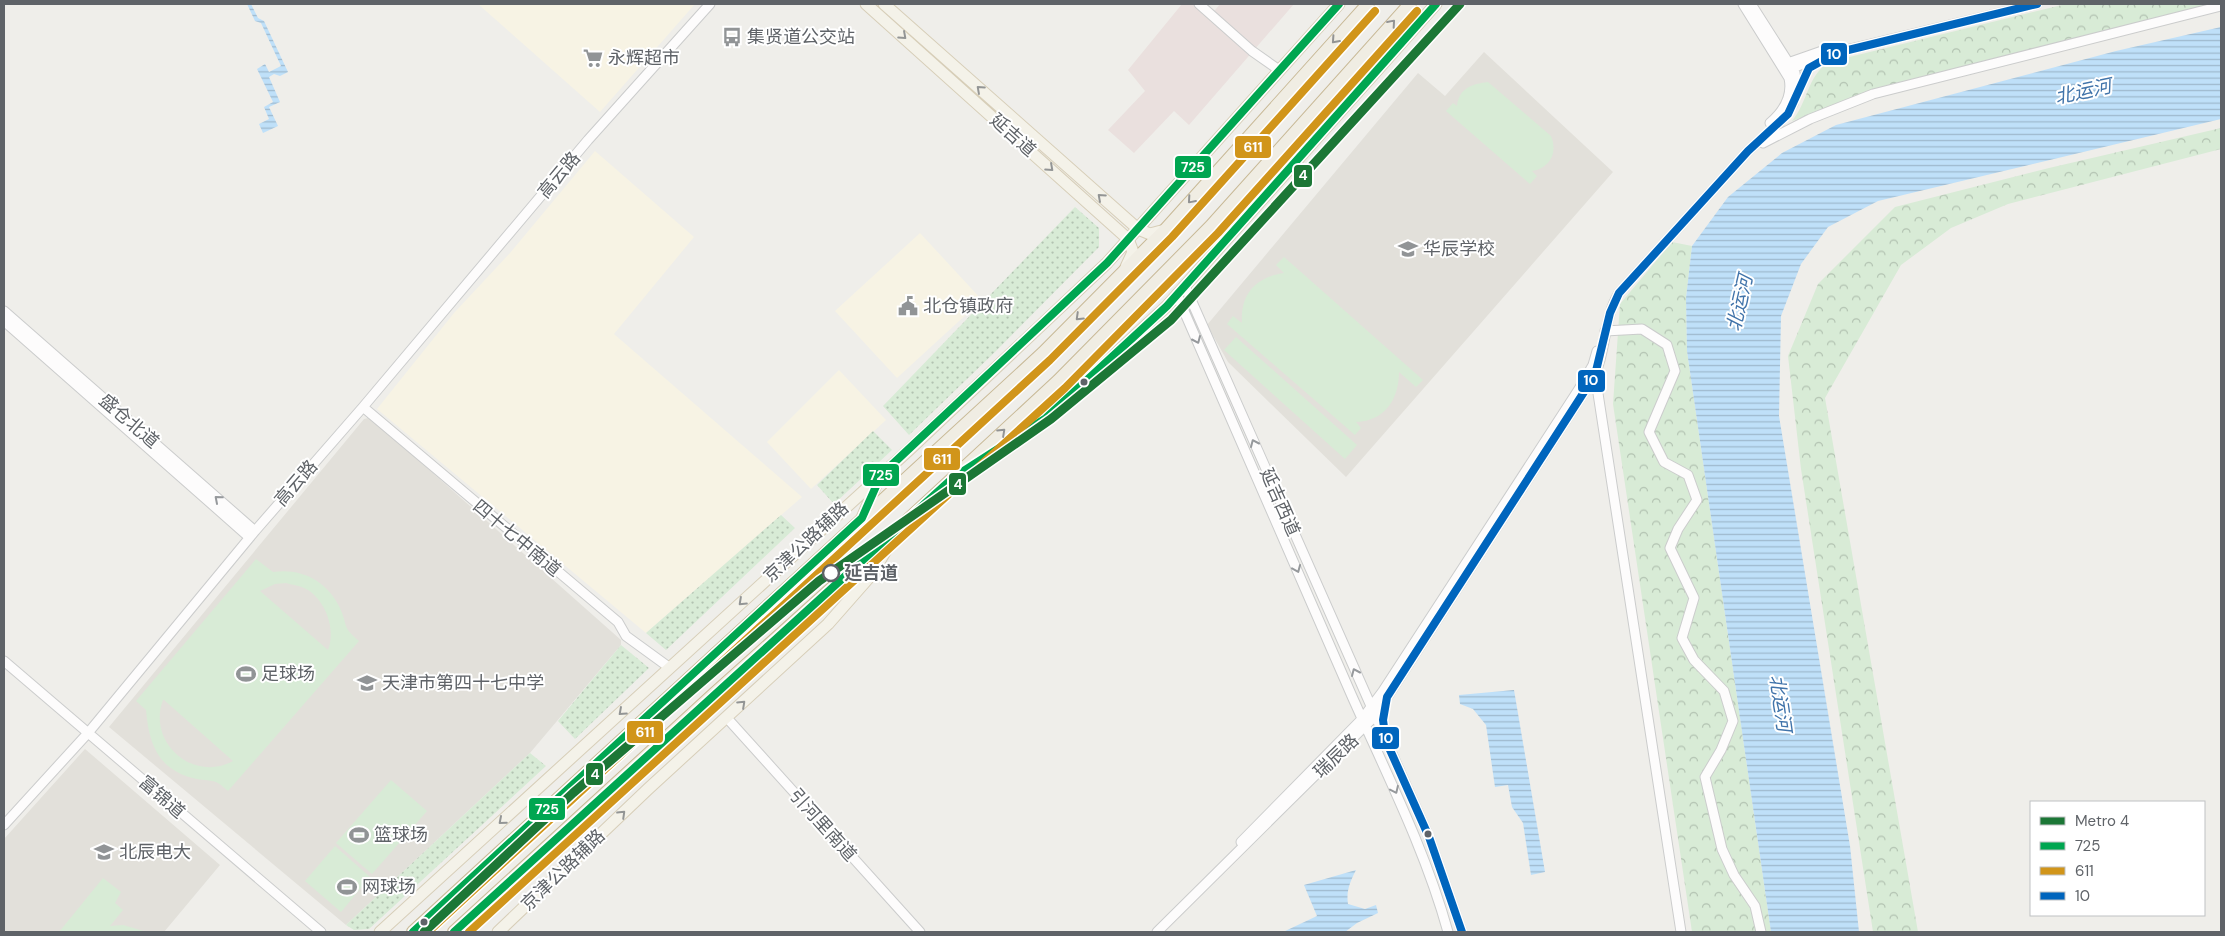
<svg xmlns="http://www.w3.org/2000/svg" width="2225" height="936" viewBox="0 0 2225 936" font-family="'DM Sans','Noto Sans SC',sans-serif">
  <style>
    .commercial { fill: #f7f3e4 }
    .education { fill: #e2e0da }
    .medical { fill: #eae0de }
    .grass { fill: url(#grass-dots) }
    .forest { fill: url(#forest-crowns) }
    .pitch { fill: #d8ebd6; fill-rule: evenodd }
    .water { fill: url(#water-rules) }
    .lines { fill: none; stroke-linecap: round; stroke-linejoin: round }
    .minor-casing { stroke: #cbcccc; stroke-width: 11 }
    .major-casing { stroke: #d7ceb8; stroke-width: 13 }
    .highway-casing { stroke: #c8b996; stroke-width: 14 }
    .minor { stroke: #fdfcfc; stroke-width: 9 }
    .major { stroke: #f4f2e9; stroke-width: 11 }
    .highway { stroke: #f0ede3; stroke-width: 12 }
    .bus-1-casing { stroke: #fff; stroke-width: 11 }
    .bus-2-casing { stroke: #fff; stroke-width: 11 }
    .bus-3-casing { stroke: #fff; stroke-width: 11 }
    .bus-1 { stroke: #00a651; stroke-width: 8 }
    .bus-2 { stroke: #d1951a; stroke-width: 8 }
    .bus-3 { stroke: #0065bd; stroke-width: 8 }
    .metro-1-casing { stroke: #fff; stroke-width: 12 }
    .metro-1 { stroke: #1c7736; stroke-width: 9 }
    .oneway { stroke: #929393 }
    .oneway2 { stroke: #939595 }
    .oneway3 { stroke: #96999c }
    .bus-dot { fill: #5f6368; stroke: #fff; stroke-width: 2 }
    .stop-dot { fill: #fff; stroke: #5f6368; stroke-width: 2.5 }
    .labels { text-anchor: middle; stroke-width: 4; stroke-linejoin: round; paint-order: stroke }
    .poi-label { font-size: 18px; fill: #5f6368; stroke: #fff; text-anchor: start }
    .street-label { font-size: 18px; fill: #5f6368; stroke: #fff }
    .stop-label { font-size: 18px; font-weight: bold; fill: #5f6368; stroke: #fff; text-anchor: start }
    .water-label { font-size: 19px; font-style: italic; fill: #4174aa; stroke: #fff }
    .line-badge { stroke: #fff; stroke-width: 2 }
    .badge-label { font-size: 14px; text-anchor: middle; font-weight: bold; fill: #fff }
  </style>
  <defs>
    <pattern id="grass-dots" width="8" height="8" patternUnits="userSpaceOnUse" patternTransform="scale(1.25)"><rect width="8" height="8" fill="#d8ebd6"/><path d="M2 2h.1M6 6h.1" fill="none" stroke="#b2c2b1" stroke-width="1.8" stroke-linecap="round"/></pattern>
    <pattern id="forest-crowns" width="20" height="18" patternUnits="userSpaceOnUse" patternTransform="scale(1.25)"><rect width="20" height="18" fill="#d8ebd6"/><path d="M2 6a3 3 0 1 1 6 0M12 15a3 3 0 1 1 6 0" fill="none" stroke="#b2c2b1"/></pattern>
    <pattern id="water-rules" width="6" height="5" patternUnits="userSpaceOnUse" patternTransform="scale(1.25)"><rect width="6" height="5" fill="#bfe0f9"/><path d="M0 2.5h6" fill="none" stroke="#9eb9cd"/></pattern>
  </defs>
  <rect width="100%" height="100%" fill="#efeeea"/>
  <!-- commercial -->
  <path class="commercial" d="M478,4H695L600,112Z
    M595,151L694,237L614,334L802,497L646,633L377,409L454,313L510,253Z
    M920,233L982,300L897,378L835,311Z
    M839,370L886,420L811,489L767,442Z"/>
  <!-- education -->
  <path class="education" d="M1484,52L1613,172L1346,477L1228,362L1207,325L1418,73L1445,96Z
    M368,418L372,419L621,640V645L530,753L346,925L109,727L364,419Z
    M85,749L220,865L164,932H4V839Z"/>
  <!-- medical -->
  <path class="medical" d="M1182,4H1199L1211,15L1220,4H1294L1189,125L1174,111L1134,153L1108,130L1145,91L1128,70Z"/>
  <!-- grass -->
  <path class="grass" d="M1075,207L1099,228V247L995,352L909,435L883,406Z
    M873,431L892,450L834,504L817,485Z
    M781,515L795,528L666,650L646,633Z
    M621,645L649,668L575,739L558,721Z
    M530,753L546,766L369,929L354,930L346,925Z"/>
  <!-- forest -->
  <path class="forest" d="M2066,4H2218L1873,92L1792,121C1808,102 1807,76 1829,62Z
    M2221,128V149L2008,204L1951,228L1901,265L1825,398L1918,932H1873L1801,469L1788,356L1818,284L1895,207L2049,168Z
    M1672,242L1692,246L1686,298L1687,351L1771,932H1692L1613,404L1620,304Z"/>
  <!-- pitch -->
  <path class="pitch" d="M1488,82L1551,136C1558,153 1550,168 1532,171L1537,176L1530,184L1446,111L1453,103L1457,106C1459,88 1472,84 1488,82Z
    M1284,257L1423,380L1416,387L1399,372C1399,399 1385,421 1356,422L1361,428L1355,435L1227,324L1233,316L1242,323C1240,294 1256,277 1284,273L1276,265Z
    M1236,337L1357,445L1345,459L1224,350Z
    M256,559L273,572C302,568 327,581 340,608C348,626 342,627 359,641L228,791C214,778 214,782 197,779C158,771 149,744 146,710L136,701ZM286,583C293,585 302,586 308,590C326,602 336,629 328,650L260,591L275,584ZM163,700H164L233,761C193,783 147,742 163,700Z
    M391,780L427,811L372,874L336,843Z
    M335,846L370,877L341,912L305,881Z
    M103,878L121,892L115,903L123,910L110,926L123,925L147,932H59Z"/>
  <!-- water -->
  <path class="water" d="M247,4H251L258,18L264,21L288,72L280,76L274,74L269,77L280,102L269,107L278,126L263,133L259,124L269,119L264,107L273,102L257,69L265,64L269,72L281,66L261,23L255,21Z
    M2221,27V119L1878,201L1828,227L1801,264L1781,316L1779,416L1850,846L1859,932H1771L1687,351L1686,298L1692,246L1728,197L1782,153L1836,125L2116,51Z
    M1514,690L1545,872L1531,875L1523,823L1512,807L1508,785L1495,787L1486,725L1473,709L1460,704L1459,695Z
    M1356,870C1350,882 1346,891 1348,904L1365,909L1376,905L1378,913L1357,923L1345,932H1283L1317,916L1304,885Z"/>
  <g class="lines">
    <defs>
      <path id="minor" d="M1199,4L1252,51L1279,70
        M1743,4L1789,78C1793,97 1784,111 1770,123
        M1785,64L1825,50
        M1789,70L1821,56L2037,4
        M1799,89L1809,68L1820,60
        M1763,143L1810,119L1873,94L2221,6
        M1185,286L1429,837L1462,932
        M1177,295C1236,428 1294,561 1351,694C1386,773 1425,849 1448,932
        M4,311L255,531
        M4,321L249,537
        M1605,331L1642,329L1667,345L1675,371L1649,432L1664,462L1688,475L1697,500L1678,529L1670,548L1694,598L1682,638L1694,660L1724,691L1733,721L1721,750L1705,777L1722,849L1734,875L1755,906L1761,932
        M1595,374L1681,932
        M363,407L618,622L626,636L670,668
        M4,661L321,932
        M727,718L920,932
        M4,825L88,733L255,531L363,407L588,140L710,4
        M1241,842L1362,719L1383,691L1579,389L1593,365L1597,351
        M1157,932L1375,716L1595,375C1607,348 1603,319 1619,293L1748,151L1780,122L1793,104L1797,85L1795,73L1751,4"/>
      <path id="major" d="M866,4L1128,239L1133,252L1126,267
        M884,4L1138,229L1150,234L1165,230
        M972,465L1046,418L1167,306L1436,4
        M862,518L879,478
        M380,932L910,449L1107,263L1339,4
        M498,932L648,789L828,624L872,574L896,533"/>
      <path id="highway" d="M413,932L1043,353L1165,230L1368,4
        M454,932L714,694L898,529L1058,381L1211,226L1410,4"/>
    </defs>
    <!-- minor casing -->
    <use href="#minor" class="minor-casing"/>
    <!-- major casing -->
    <use href="#major" class="major-casing"/>
    <!-- highway casing -->
    <use href="#highway" class="highway-casing"/>
    <!-- minor -->
    <use href="#minor" class="minor"/>
    <!-- major -->
    <use href="#major" class="major"/>
    <!-- highway -->
    <use href="#highway" class="highway"/>
    <defs>
      <path id="bus-1" d="M413,932L862,518L881,475L1107,263L1339,4
        M454,932L954,477L1046,418L1167,306L1436,4"/>
      <path id="bus-2" d="M428,932L1050,360L1172,237L1375,11
        M469,932L1065,388L1218,233L1417,11"/>
      <path id="bus-3" d="M1462,932L1429,837L1386,741L1383,720L1387,697L1595,375L1610,313L1619,293L1748,151L1788,114L1809,68L1836,53L2037,4"/>
    </defs>
    <!-- bus-1 casing -->
    <use href="#bus-1" class="bus-1-casing"/>
    <!-- bus-2 casing -->
    <use href="#bus-2" class="bus-2-casing"/>
    <!-- bus-3 casing -->
    <use href="#bus-3" class="bus-3-casing"/>
    <!-- bus-1 -->
    <use href="#bus-1" class="bus-1"/>
    <!-- bus-2 -->
    <use href="#bus-2" class="bus-2"/>
    <!-- bus-3 -->
    <use href="#bus-3" class="bus-3"/>
    <defs>
      <path id="metro-1" d="M424,932L573,793L819,581L1051,419L1171,320L1460,4"/>
    </defs>
    <!-- metro-1 casing -->
    <use href="#metro-1" class="metro-1-casing"/>
    <!-- metro-1 -->
    <use href="#metro-1" class="metro-1"/>
  </g>
  <!-- one-way arrows -->
  <defs><path id="oneway-chevron" d="M-2-3.5L2.5 0L-2 3.5" fill="none" stroke-width="1.6" stroke-linecap="round" stroke-linejoin="round" transform="scale(1.25)"/></defs>
  <g class="oneway">
    <use href="#oneway-chevron" transform="translate(1392 23) rotate(-49)"/>
    <use href="#oneway-chevron" transform="translate(1335 40) rotate(132)"/>
    <use href="#oneway-chevron" transform="translate(1191 200) rotate(131)"/>
    <use href="#oneway-chevron" transform="translate(1079 317) rotate(136)"/>
    <use href="#oneway-chevron" transform="translate(1002 432) rotate(-43)"/>
  </g>
  <g class="oneway2">
    <use href="#oneway-chevron" transform="translate(903 36) rotate(42)"/>
    <use href="#oneway-chevron" transform="translate(980 89) rotate(-138)"/>
    <use href="#oneway-chevron" transform="translate(1050 168) rotate(42)"/>
    <use href="#oneway-chevron" transform="translate(1101 197) rotate(-138)"/>
    <use href="#oneway-chevron" transform="translate(742 602) rotate(137)"/>
    <use href="#oneway-chevron" transform="translate(742 704) rotate(-43)"/>
    <use href="#oneway-chevron" transform="translate(622 712) rotate(138)"/>
    <use href="#oneway-chevron" transform="translate(622 814) rotate(-44)"/>
    <use href="#oneway-chevron" transform="translate(502 821) rotate(139)"/>
  </g>
  <g class="oneway3">
    <use href="#oneway-chevron" transform="translate(1197 340) rotate(66)"/>
    <use href="#oneway-chevron" transform="translate(1254 443) rotate(-114)"/>
    <use href="#oneway-chevron" transform="translate(218 499) rotate(-139)"/>
    <use href="#oneway-chevron" transform="translate(1297 569) rotate(67)"/>
    <use href="#oneway-chevron" transform="translate(1355 672) rotate(-114)"/>
    <use href="#oneway-chevron" transform="translate(1395 790) rotate(65)"/>
  </g>
  <!-- icons -->
  <defs>
    <symbol id="bus-bare" viewBox="-9 -9 18 18"><path d="M-5-6H5V4H4V6H2V4H-2V6H-4V4H-5ZM-3.5-4V0h7V-4ZM-3.5 1.2v1.5H-2V1.2ZM2 1.2v1.5H3.5V1.2Z" fill="#919496" stroke="#fff" stroke-width="2.5" paint-order="stroke"/></symbol>
    <symbol id="supermarket-bare" viewBox="-9 -9 18 18"><path d="M-6-5.5h2.5l.6 2H6L4.5 2H-2.5L-4.4-4H-6ZM-1.5 3.2a1.3 1.3 0 1 0 .1 0ZM3 3.2a1.3 1.3 0 1 0 .1 0Z" fill="#919496" stroke="#fff" stroke-width="2.5" paint-order="stroke"/></symbol>
    <symbol id="school-bare" viewBox="-9 -9 18 18"><path d="M0-5L7-2L0 1L-7-2ZM-4 1L0 2.5L4 1V4Q0 6-4 4Z" fill="#919496" stroke="#fff" stroke-width="2.5" paint-order="stroke"/></symbol>
    <symbol id="civic-bare" viewBox="-9 -9 18 18"><path d="M-.6-6.5H3V-4.5H.6V-3L4-1V1h2V6H-6V1h2V-1L-.6-3ZM-1.2 2.5V6h2.4V2.5Z" fill="#919496" stroke="#fff" stroke-width="2.5" paint-order="stroke"/></symbol>
    <symbol id="stadium-bare" viewBox="-9 -9 18 18"><path d="M0-5a6.5 5 0 1 0 0 10a6.5 5 0 1 0 0-10ZM-3.5-1.8h7v3.6h-7Z" fill="#919496" stroke="#fff" stroke-width="2.5" paint-order="stroke"/></symbol>
  </defs>
  <g fill-rule="evenodd">
    <use href="#bus-bare" x="718" y="23" width="28" height="28"/>
    <use href="#supermarket-bare" x="579" y="44" width="28" height="28"/>
    <use href="#school-bare" x="1394" y="235" width="28" height="28"/>
    <use href="#civic-bare" x="894" y="292" width="28" height="28"/>
    <use href="#stadium-bare" x="232" y="660" width="28" height="28"/>
    <use href="#school-bare" x="353" y="669" width="28" height="28"/>
    <use href="#stadium-bare" x="345" y="821" width="28" height="28"/>
    <use href="#school-bare" x="90" y="838" width="28" height="28"/>
    <use href="#stadium-bare" x="333" y="873" width="28" height="28"/>
  </g>
  <!-- markers -->
  <g class="bus-dot">
    <circle cx="1084" cy="382" r="4.5"/>
    <circle cx="1428" cy="834" r="4.5"/>
    <circle cx="424" cy="922" r="4.5"/>
  </g>
  <circle class="stop-dot" cx="831" cy="573" r="8"/>
  <g class="labels">
    <!-- poi labels -->
    <g class="poi-label">
      <text x="747" y="43">集贤道公交站</text>
      <text x="608" y="64">永辉超市</text>
      <text x="1423" y="255">华辰学校</text>
      <text x="923" y="312">北仓镇政府</text>
      <text x="261" y="680">足球场</text>
      <text x="382" y="689">天津市第四十七中学</text>
      <text x="374" y="841">篮球场</text>
      <text x="119" y="858">北辰电大</text>
      <text x="362" y="893">网球场</text>
    </g>
    <!-- street labels -->
    <g class="street-label">
      <text transform="translate(1013 135) rotate(42)" y="6">延吉道</text>
      <text transform="translate(559 175) rotate(-50)" y="6">高云路</text>
      <text transform="translate(129 421) rotate(41)" y="6">盛仓北道</text>
      <text transform="translate(296 483) rotate(-49)" y="6">高云路</text>
      <text transform="translate(1280 502) rotate(66)" y="6">延吉西道</text>
      <text transform="translate(517 538) rotate(40)" y="6">四十七中南道</text>
      <text transform="translate(806 542) rotate(-43)" y="6">京津公路辅路</text>
      <text transform="translate(1336 756) rotate(-44)" y="6">瑞辰路</text>
      <text transform="translate(162 797) rotate(41)" y="6">富锦道</text>
      <text transform="translate(823 825) rotate(48)" y="6">引河里南道</text>
      <text transform="translate(563 870) rotate(-44)" y="6">京津公路辅路</text>
    </g>
    <!-- stop labels -->
    <g class="stop-label">
      <text x="844" y="579">延吉道</text>
    </g>
    <!-- water labels -->
    <g class="water-label">
      <text transform="translate(2083 91) rotate(-12)" y="7">北运河</text>
      <text transform="translate(1739 303) rotate(-77)" y="7">北运河</text>
      <text transform="translate(1781 703) rotate(82)" y="7">北运河</text>
    </g>
  </g>
  <g class="line-badge">
    <rect x="1820" y="42" width="28" height="24" rx="5" fill="#0065bd"/>
    <rect x="1234" y="135" width="38" height="24" rx="5" fill="#d1951a"/>
    <rect x="1174" y="155" width="38" height="24" rx="5" fill="#00a651"/>
    <rect x="1293" y="164" width="20" height="24" rx="5" fill="#1c7736"/>
    <rect x="1577" y="369" width="29" height="24" rx="5" fill="#0065bd"/>
    <rect x="923" y="447" width="38" height="24" rx="5" fill="#d1951a"/>
    <rect x="862" y="463" width="38" height="24" rx="5" fill="#00a651"/>
    <rect x="948" y="472" width="19" height="24" rx="5" fill="#1c7736"/>
    <rect x="626" y="720" width="38" height="24" rx="5" fill="#d1951a"/>
    <rect x="1371" y="726" width="29" height="24" rx="5" fill="#0065bd"/>
    <rect x="585" y="762" width="19" height="24" rx="5" fill="#1c7736"/>
    <rect x="528" y="797" width="38" height="24" rx="5" fill="#00a651"/>
  </g>
  <g class="badge-label">
    <text x="1834" y="59">10</text>
    <text x="1253" y="152">611</text>
    <text x="1193" y="172">725</text>
    <text x="1303" y="180">4</text>
    <text x="1591" y="385">10</text>
    <text x="942" y="464">611</text>
    <text x="881" y="480">725</text>
    <text x="958" y="489">4</text>
    <text x="645" y="737">611</text>
    <text x="1386" y="743">10</text>
    <text x="595" y="779">4</text>
    <text x="547" y="814">725</text>
  </g>
  <!-- border -->
  <rect width="2225" height="936" fill="none" stroke="#5f6368" stroke-width="10"/>
  <!-- legend -->
  <rect x="2030" y="801" width="175" height="115" fill="#ffffff" stroke="#bfc1c3"/>
  <rect x="2040" y="817" width="25" height="8" fill="#1c7736" stroke="#bfc1c3"/>
  <text x="2075" y="826" font-size="15" fill="#5f6368">Metro 4</text>
  <rect x="2040" y="842" width="25" height="8" fill="#00a651" stroke="#bfc1c3"/>
  <text x="2075" y="851" font-size="15" fill="#5f6368">725</text>
  <rect x="2040" y="867" width="25" height="8" fill="#d1951a" stroke="#bfc1c3"/>
  <text x="2075" y="876" font-size="15" fill="#5f6368">611</text>
  <rect x="2040" y="892" width="25" height="8" fill="#0065bd" stroke="#bfc1c3"/>
  <text x="2075" y="901" font-size="15" fill="#5f6368">10</text>
</svg>
